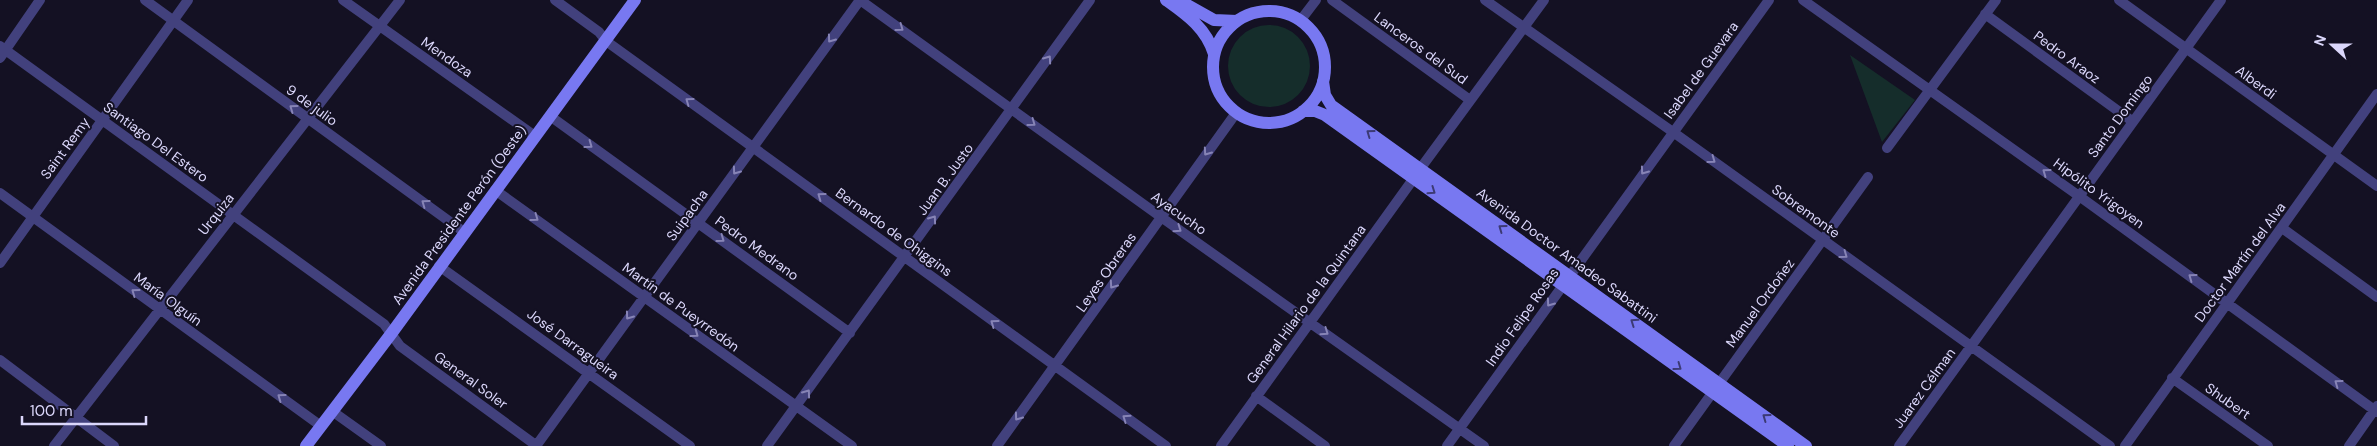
<svg xmlns="http://www.w3.org/2000/svg" width="2377" height="446" viewBox="0 0 2377 446" font-family="'DM Sans',sans-serif">
  <style>
    .green { fill: #152d2b }
    .lines { fill: none; stroke-linecap: round; stroke-linejoin: round }
    .minor { stroke: #42417d; stroke-width: 10 }
    .secondary { stroke: #7878f1; stroke-width: 12 }
    .oneway { stroke: #8784b6 }
    .oneway2 { stroke: #3c3a75 }
    .labels { text-anchor: middle; stroke-width: 4; stroke-linejoin: round; paint-order: stroke }
    .street-label { font-size: 14px; fill: #dbd7fb; stroke: #141123 }
  </style>
  <rect width="100%" height="100%" fill="#141123"/>
  <!-- green -->
  <path class="green" d="M1228 66a41 41 0 1 1 82 0a41 41 0 1 1-82 0Z
    M1850,55L1915,100L1882,142Z"/>
  <g class="lines">
    <!-- minor -->
    <path class="minor" d="M145,0L464,232
      M343,0L535,136
      M555,0L599,32L606,41L1166,446
      M860,0L1161,217L1484,446
      M1332,0L1470,100
      M1485,0L1673,132L2110,446
      M1803,0L2079,196L2377,412
      M2119,0L2377,186
      M1985,14L2132,121
      M1300,21L1316,0
      M0,46L384,324L400,346L537,446
      M0,58L40,0
      M550,116L850,333
      M1887,148L1996,0
      M1420,169L1544,0
      M495,190L852,446
      M0,193L321,426
      M2282,228L2377,297
      M0,263L188,0
      M439,266L690,446
      M0,360L114,446
      M2172,378L2268,446
      M1256,396L1325,446
      M332,411L381,446
      M54,446L400,0
      M536,446L860,0
      M767,446L1090,0
      M997,446L1236,113
      M1221,446L1414,178
      M1447,446L1769,0
      M1674,446L1868,177
      M1899,446L2221,0
      M2125,446L2377,94
      M2349,446L2377,406"/>
    <!-- secondary -->
    <path class="secondary" d="M1166,0C1187,15 1206,28 1214,54
      M1182,2L1214,20L1237,21
      M1213 67a56 56 0 1 1 112 0a56 56 0 1 1-112 0Z
      M1323,81L1325,95L1331,105L1806,446
      M1303,111H1315L1325,115L1788,446
      M306,446L391,334L635,0"/>
  </g>
  <!-- one-way arrows -->
  <defs><path id="oneway-chevron" d="M-2-3.5L2.5 0L-2 3.5" fill="none" stroke-width="1.6" stroke-linecap="round" stroke-linejoin="round" transform="scale(1.25)"/></defs>
  <g class="oneway">
    <use href="#oneway-chevron" transform="translate(900 28) rotate(36)"/>
    <use href="#oneway-chevron" transform="translate(831 39) rotate(126)"/>
    <use href="#oneway-chevron" transform="translate(1048 59) rotate(-55)"/>
    <use href="#oneway-chevron" transform="translate(689 101) rotate(-144)"/>
    <use href="#oneway-chevron" transform="translate(293 108) rotate(-144)"/>
    <use href="#oneway-chevron" transform="translate(1032 123) rotate(36)"/>
    <use href="#oneway-chevron" transform="translate(589 145) rotate(36)"/>
    <use href="#oneway-chevron" transform="translate(1207 152) rotate(125)"/>
    <use href="#oneway-chevron" transform="translate(1712 160) rotate(36)"/>
    <use href="#oneway-chevron" transform="translate(736 171) rotate(126)"/>
    <use href="#oneway-chevron" transform="translate(1644 171) rotate(126)"/>
    <use href="#oneway-chevron" transform="translate(2046 172) rotate(-144)"/>
    <use href="#oneway-chevron" transform="translate(821 196) rotate(-144)"/>
    <use href="#oneway-chevron" transform="translate(425 203) rotate(-144)"/>
    <use href="#oneway-chevron" transform="translate(535 218) rotate(36)"/>
    <use href="#oneway-chevron" transform="translate(933 219) rotate(-54)"/>
    <use href="#oneway-chevron" transform="translate(1178 229) rotate(35)"/>
    <use href="#oneway-chevron" transform="translate(721 239) rotate(36)"/>
    <use href="#oneway-chevron" transform="translate(1844 255) rotate(36)"/>
    <use href="#oneway-chevron" transform="translate(2192 277) rotate(-144)"/>
    <use href="#oneway-chevron" transform="translate(1113 285) rotate(125)"/>
    <use href="#oneway-chevron" transform="translate(135 292) rotate(-144)"/>
    <use href="#oneway-chevron" transform="translate(1550 303) rotate(126)"/>
    <use href="#oneway-chevron" transform="translate(629 316) rotate(126)"/>
    <use href="#oneway-chevron" transform="translate(994 323) rotate(-144)"/>
    <use href="#oneway-chevron" transform="translate(1325 332) rotate(35)"/>
    <use href="#oneway-chevron" transform="translate(695 334) rotate(36)"/>
    <use href="#oneway-chevron" transform="translate(2338 383) rotate(-144)"/>
    <use href="#oneway-chevron" transform="translate(807 393) rotate(-54)"/>
    <use href="#oneway-chevron" transform="translate(281 397) rotate(-144)"/>
    <use href="#oneway-chevron" transform="translate(1018 417) rotate(126)"/>
    <use href="#oneway-chevron" transform="translate(1126 418) rotate(-145)"/>
  </g>
  <g class="oneway2">
    <use href="#oneway-chevron" transform="translate(1370 133) rotate(-144)"/>
    <use href="#oneway-chevron" transform="translate(1432 191) rotate(35)"/>
    <use href="#oneway-chevron" transform="translate(1502 228) rotate(-144)"/>
    <use href="#oneway-chevron" transform="translate(1634 322) rotate(-145)"/>
    <use href="#oneway-chevron" transform="translate(1678 367) rotate(36)"/>
    <use href="#oneway-chevron" transform="translate(1766 417) rotate(-144)"/>
  </g>
  <g class="labels">
    <!-- street labels -->
    <g class="street-label">
      <text transform="translate(1421 48) rotate(36)" y="5">Lanceros del Sud</text>
      <text transform="translate(447 57) rotate(35)" y="5">Mendoza</text>
      <text transform="translate(2067 57) rotate(36)" y="5">Pedro Araoz</text>
      <text transform="translate(1701 70) rotate(-54)" y="5">Isabel de Guevara</text>
      <text transform="translate(2256 82) rotate(36)" y="5">Alberdi</text>
      <text transform="translate(312 105) rotate(36)" y="5">9 de julio</text>
      <text transform="translate(2120 116) rotate(-54)" y="5">Santo Domingo</text>
      <text transform="translate(156 142) rotate(36)" y="5">Santiago Del Estero</text>
      <text transform="translate(65 148) rotate(-54)" y="5">Saint Remy</text>
      <text transform="translate(945 179) rotate(-54)" y="5">Juan B. Justo</text>
      <text transform="translate(2099 193) rotate(36)" y="5">Hipólito Yrigoyen</text>
      <text transform="translate(1806 211) rotate(36)" y="5">Sobremonte</text>
      <text transform="translate(1179 213) rotate(35)" y="5">Ayacucho</text>
      <text transform="translate(216 214) rotate(-52)" y="5">Urquiza</text>
      <text transform="translate(459 215) rotate(-54)" y="5">Avenida Presidente Perón (Oeste)</text>
      <text transform="translate(687 215) rotate(-54)" y="5">Suipacha</text>
      <text transform="translate(894 232) rotate(36)" y="5">Bernardo de Ohiggins</text>
      <text transform="translate(757 248) rotate(36)" y="5">Pedro Medrano</text>
      <text transform="translate(1567 255) rotate(36)" y="5">Avenida Doctor Amadeo Sabattini</text>
      <text transform="translate(2240 262) rotate(-54)" y="5">Doctor Martín del Alva</text>
      <text transform="translate(1106 272) rotate(-55)" y="5">Leyes Obreras</text>
      <text transform="translate(168 299) rotate(36)" y="5">María Olguín</text>
      <text transform="translate(1760 303) rotate(-54)" y="5">Manuel Ordoñez</text>
      <text transform="translate(1306 304) rotate(-54)" y="5">General Hilario de la Quintana</text>
      <text transform="translate(681 307) rotate(36)" y="5">Martín de Pueyrredón</text>
      <text transform="translate(1522 317) rotate(-55)" y="5">Indio Felipe Rosas</text>
      <text transform="translate(573 344) rotate(36)" y="5">José Darragueira</text>
      <text transform="translate(471 380) rotate(36)" y="5">General Soler</text>
      <text transform="translate(1924 388) rotate(-54)" y="5">Juarez Célman</text>
      <text transform="translate(2228 401) rotate(35)" y="5">Shubert</text>
    </g>
  </g>
  <!-- north arrow -->
  <g transform="translate(2332 45) rotate(291)" stroke="#141123" stroke-width="4" paint-order="stroke">
  <path d="M0-4L9 19L0 12L-9 19Z" fill="#dbd7fb"/>
  <text y="-8" font-size="14" font-weight="bold" text-anchor="middle" fill="#dbd7fb">N</text>
  </g>
  <!-- scale -->
  <path d="M22 416v8h124v-8" fill="none" stroke="#dbd7fb" stroke-width="2.5"/>
  <text x="30" y="416" font-size="15" fill="#dbd7fb" stroke="#141123" stroke-width="4" paint-order="stroke">100 m</text>
</svg>
